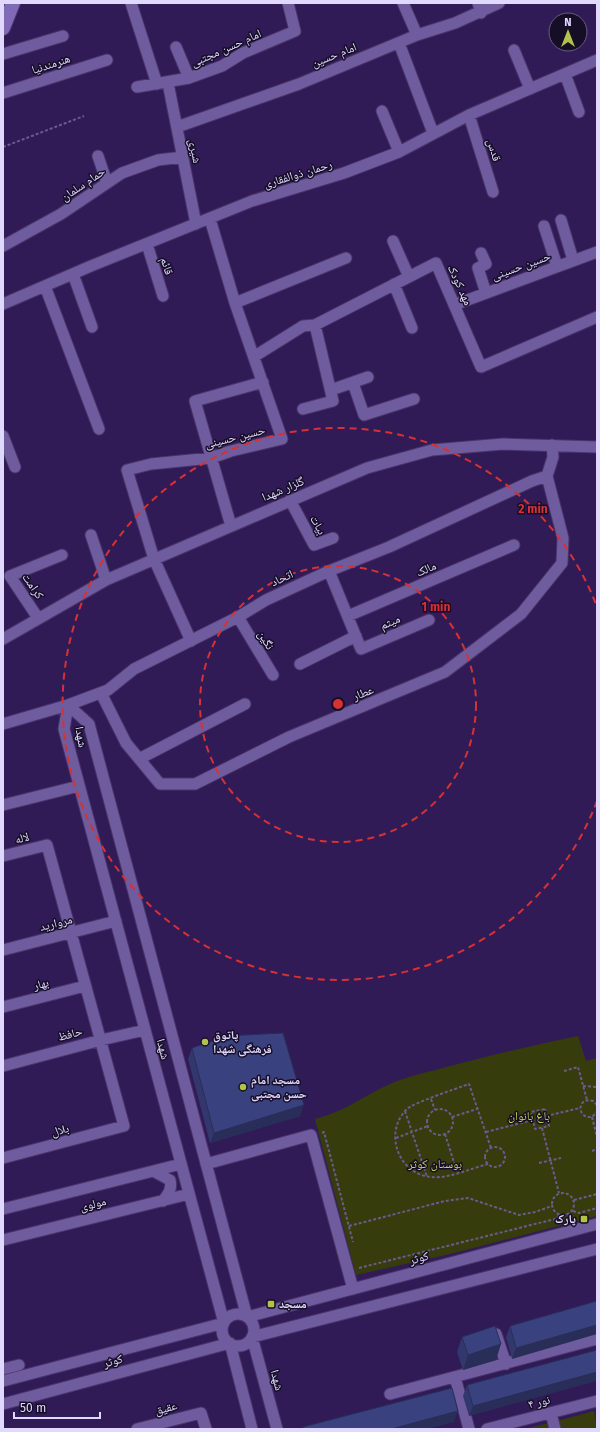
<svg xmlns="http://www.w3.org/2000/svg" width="600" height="1432" viewBox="0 0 600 1432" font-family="'Fira Sans','Noto Naskh Arabic',sans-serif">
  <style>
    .green { fill: #373c0d }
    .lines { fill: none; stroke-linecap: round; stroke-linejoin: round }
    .minor-casing { stroke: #4a3469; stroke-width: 13 }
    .major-casing { stroke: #4a3469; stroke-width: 16 }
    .path { stroke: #6b5a8e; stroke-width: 2; stroke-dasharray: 3 2; stroke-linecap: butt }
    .minor { stroke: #6f5c9e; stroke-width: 11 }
    .major { stroke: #8069b7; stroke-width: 14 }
    .wall { fill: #32386d }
    .shaded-wall { fill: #292e59 }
    .building { fill: #3a417f; stroke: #292e59 }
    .ring { fill: none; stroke: #d63133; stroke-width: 2; stroke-dasharray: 7 5 }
    .poi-dot { fill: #b3c24b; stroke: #160e27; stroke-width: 1.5 }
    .labels { text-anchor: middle; stroke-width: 3; stroke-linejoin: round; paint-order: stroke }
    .street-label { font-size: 12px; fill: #e0d8fd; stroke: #160e27 }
    .poi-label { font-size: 12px; font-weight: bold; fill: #e0d8fd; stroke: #160e27; text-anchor: start }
    .park-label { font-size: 12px; fill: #c8d856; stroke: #160e27 }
    .centre { fill: #d63133; stroke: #160e27; stroke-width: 2 }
    .ring-label { font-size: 12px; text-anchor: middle; font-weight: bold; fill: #d63133; stroke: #160e27; stroke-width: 3; stroke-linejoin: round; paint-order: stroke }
  </style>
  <rect width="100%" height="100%" fill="#311b57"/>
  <!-- green -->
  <path class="green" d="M578,1036L586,1061L597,1058V1216L450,1254L356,1275L315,1119C349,1111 373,1088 406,1078C425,1072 444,1068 462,1063C501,1053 539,1044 578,1036Z
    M594,1411L597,1429H559L557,1421Z
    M549,1423L551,1429H524Z"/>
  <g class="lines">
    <defs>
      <path id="minor" d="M131,3L157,84
        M403,3L417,35
        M478,3L481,13
        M399,43L433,133
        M176,47L189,78
        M514,50L530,89
        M3,54L63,36
        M565,74L579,112
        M168,83L196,224
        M137,87L189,78L222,66L243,53L295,31L288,3
        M3,93L107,60
        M382,111L399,152
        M469,115L493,192
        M177,127L299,84L417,35L455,23L499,3
        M98,156L107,183
        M561,220L573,260
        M544,226L557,266
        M393,241L409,277
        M147,244L163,296
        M3,246L61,214L122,173L158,160L183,157
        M481,253L486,264L478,268L486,293
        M73,274L92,327
        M394,284L412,328
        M45,286L99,429
        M235,303L346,258
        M3,304L91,266L252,201L344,173L399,152L469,115L597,60
        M454,305L597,252
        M255,356L303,326L315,325L436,263L481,367L597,317
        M353,383L364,415L414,399
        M331,390L368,377
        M303,409L333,401L315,325
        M3,436L15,467
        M290,500L314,545L333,538
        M231,526L195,401L263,382
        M91,535L106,580
        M329,571L361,649L429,620
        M348,616L514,545
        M238,617L273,675
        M38,618L10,576L62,555
        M3,639L106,580L367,468L432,450L503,444L597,447
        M191,641L154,559L127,470L151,464L211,458L231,451L282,439L235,303L210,219
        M300,664L356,636
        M101,693L126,743L160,784H195L289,737L445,672L521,614L562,563L563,538L547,476
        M3,724L68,705L108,690L134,669L238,617L266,600L329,571L389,547L532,481L547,476L553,457L552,445
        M139,759L245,704
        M3,805L79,786
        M3,856L47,845L124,1126L3,1158
        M3,950L116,921
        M3,1007L85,986
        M3,1066L101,1040L145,1030
        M206,1164L311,1135L353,1289
        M153,1171L170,1180C172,1189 169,1193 163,1201
        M3,1209L181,1164
        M3,1240L189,1194
        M222 1330a16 16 0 1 1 32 0a16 16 0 1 1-32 0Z
        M247,1317L597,1224
        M224,1323L64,729L68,705L89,724L247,1317
        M496,1334L506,1364
        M252,1337L597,1249
        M252,1337L277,1429
        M3,1369L19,1365
        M455,1377L469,1429
        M3,1381L224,1323
        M390,1394L597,1339
        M3,1404L230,1343L252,1429
        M551,1413L555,1429
        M137,1429L201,1413L206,1429
        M487,1429L597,1401"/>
      <path id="major" d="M3,28L13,3"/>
    </defs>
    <!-- minor casing -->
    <use href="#minor" class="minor-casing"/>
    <!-- major casing -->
    <use href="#major" class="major-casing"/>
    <!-- path -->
    <path class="path" d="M3,147L84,116
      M564,1071L578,1067L587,1100
      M583,1086L597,1087
      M431,1099L435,1110
      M597,1105L593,1101C577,1096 576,1119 592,1117L597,1112
      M545,1109L549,1126L535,1129L531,1112Z
      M427 1122a13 13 0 1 1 26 0a13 13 0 1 1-26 0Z
      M405,1111L427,1177
      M546,1116L580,1108
      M452,1117L477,1109
      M592,1117L597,1137
      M542,1128L559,1193
      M486,1132L533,1120
      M322,1133L324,1132L353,1242
      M445,1134L457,1172
      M396,1138L428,1126
      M485 1157a10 10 0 1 1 20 0a10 10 0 1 1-20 0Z
      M592,1151L597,1149
      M539,1163L561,1158
      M488,1164C472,1168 448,1179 432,1177C398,1175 383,1132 407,1109C413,1103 458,1088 469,1084L491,1148
      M552 1204a11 11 0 1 1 22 0a11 11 0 1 1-22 0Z
      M574,1200L597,1194
      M573,1211L579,1213L597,1208
      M349,1226L445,1201L468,1198L519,1215L535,1212L552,1206
      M359,1268L555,1219L559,1215"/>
    <!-- minor -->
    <use href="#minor" class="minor"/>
    <!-- major -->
    <use href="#major" class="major"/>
  </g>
  <!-- wall -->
  <path class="wall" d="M192,1048L300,1116L210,1143L188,1059Z
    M597,1301L512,1359L506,1337L510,1326Z
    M462,1337L496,1360L463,1370L457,1352Z
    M597,1350L469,1416L463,1396L467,1385Z"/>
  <!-- shaded-wall -->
  <path class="shaded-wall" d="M304,1105L300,1116L210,1143L214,1133Z
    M597,1325V1334L512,1359L516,1348Z
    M501,1344L496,1360L463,1370L468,1355Z
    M597,1372V1381L469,1416L473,1406Z
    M458,1411L454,1422L427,1429H391Z"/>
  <!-- building -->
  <path class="building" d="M283,1033L304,1105L214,1133L192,1048L227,1036Z
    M597,1301V1325L516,1348L510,1326Z
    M495,1326L501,1344L468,1355L462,1337Z
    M597,1350V1372L473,1406L467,1385Z
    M452,1388L458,1411L391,1429H304L303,1427Z"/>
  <!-- distance rings -->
  <g class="ring">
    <circle cx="338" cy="704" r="138"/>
    <path d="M597 801A276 276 0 1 1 597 607"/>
  </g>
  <!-- markers -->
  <g class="poi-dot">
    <circle cx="205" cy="1042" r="4"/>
    <circle cx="243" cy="1087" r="4"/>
    <rect x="580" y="1215" width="8" height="8" rx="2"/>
    <rect x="267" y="1300" width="8" height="8" rx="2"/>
  </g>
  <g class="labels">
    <!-- street labels -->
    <g class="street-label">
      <text transform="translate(226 48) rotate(-24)" y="4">امام حسن مجتبی</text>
      <text transform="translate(334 55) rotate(-22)" y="4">امام حسین</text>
      <text transform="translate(51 64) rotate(-18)" y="4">هنرمندنیا</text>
      <text transform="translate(494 150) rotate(73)" y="4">قدس</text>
      <text transform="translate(195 151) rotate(79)" y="4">شیری</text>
      <text transform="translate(298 174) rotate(-17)" y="4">رحمان ذوالفقاری</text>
      <text transform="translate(83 184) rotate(-34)" y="4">حمام سلمان</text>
      <text transform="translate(167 266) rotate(73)" y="4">قائم</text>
      <text transform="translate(521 266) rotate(-20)" y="4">حسین حسینی</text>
      <text transform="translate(460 285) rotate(66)" y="4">مهد کودک</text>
      <text transform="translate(235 437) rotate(-14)" y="4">حسین حسینی</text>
      <text transform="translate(283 489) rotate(-23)" y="4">گلزار شهدا</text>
      <text transform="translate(318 525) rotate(61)" y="4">بیات</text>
      <text transform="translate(426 569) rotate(-23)" y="4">مالک</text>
      <text transform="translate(282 578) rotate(-25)" y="4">اتحاد</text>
      <text transform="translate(33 586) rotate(56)" y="4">کرامت</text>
      <text transform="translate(390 622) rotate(-23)" y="4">میثم</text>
      <text transform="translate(266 640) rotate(59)" y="4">نگین</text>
      <text transform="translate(363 693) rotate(-21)" y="4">عطار</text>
      <text transform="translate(81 737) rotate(80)" y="4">شهدا</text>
      <text transform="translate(22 838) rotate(-15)" y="4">لاله</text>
      <text transform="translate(56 923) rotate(-14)" y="4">مروارید</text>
      <text transform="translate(41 984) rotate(-15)" y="4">بهار</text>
      <text transform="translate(70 1034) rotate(-15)" y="4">حافظ</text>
      <text transform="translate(163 1049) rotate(75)" y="4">شهدا</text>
      <text transform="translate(60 1130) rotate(-15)" y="4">بلال</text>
      <text transform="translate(93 1204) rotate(-14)" y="4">مولوی</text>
      <text transform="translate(419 1258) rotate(-15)" y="4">کوثر</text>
      <text transform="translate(113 1361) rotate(-15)" y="4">کوثر</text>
      <text transform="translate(277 1380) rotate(75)" y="4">شهدا</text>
      <text transform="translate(539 1402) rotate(-14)" y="4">نور ۴</text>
      <text transform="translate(166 1408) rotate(-14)" y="4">عقیق</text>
    </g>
    <!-- poi labels -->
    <g class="poi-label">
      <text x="213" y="1039">پاتوق<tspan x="213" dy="14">فرهنگی شهدا</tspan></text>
      <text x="251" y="1084">مسجد امام<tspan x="251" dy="14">حسن مجتبی</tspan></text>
      <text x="576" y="1223" text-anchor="end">پارک</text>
      <text x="279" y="1308">مسجد</text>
    </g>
    <!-- park labels -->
    <g class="park-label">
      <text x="529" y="1120">باغ بانوان</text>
      <text x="435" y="1168">بوستان کوثر</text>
    </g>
  </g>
  <circle cx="338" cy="704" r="6" class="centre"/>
  <g class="ring-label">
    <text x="533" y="513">2 min</text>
    <text x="436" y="611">1 min</text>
  </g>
  <!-- border -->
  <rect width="600" height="1432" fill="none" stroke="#e0d8fd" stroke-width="8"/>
  <!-- north arrow -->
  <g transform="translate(568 32)"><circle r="19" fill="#160e27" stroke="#675f7d"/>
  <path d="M0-3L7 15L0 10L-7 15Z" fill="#b3c24b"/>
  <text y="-6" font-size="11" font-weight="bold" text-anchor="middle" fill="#e0d8fd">N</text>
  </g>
  <!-- scale -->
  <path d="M14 1412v6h86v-6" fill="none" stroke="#e0d8fd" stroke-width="2"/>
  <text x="20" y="1412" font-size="12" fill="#e0d8fd" stroke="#160e27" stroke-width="3" paint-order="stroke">50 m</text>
</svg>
